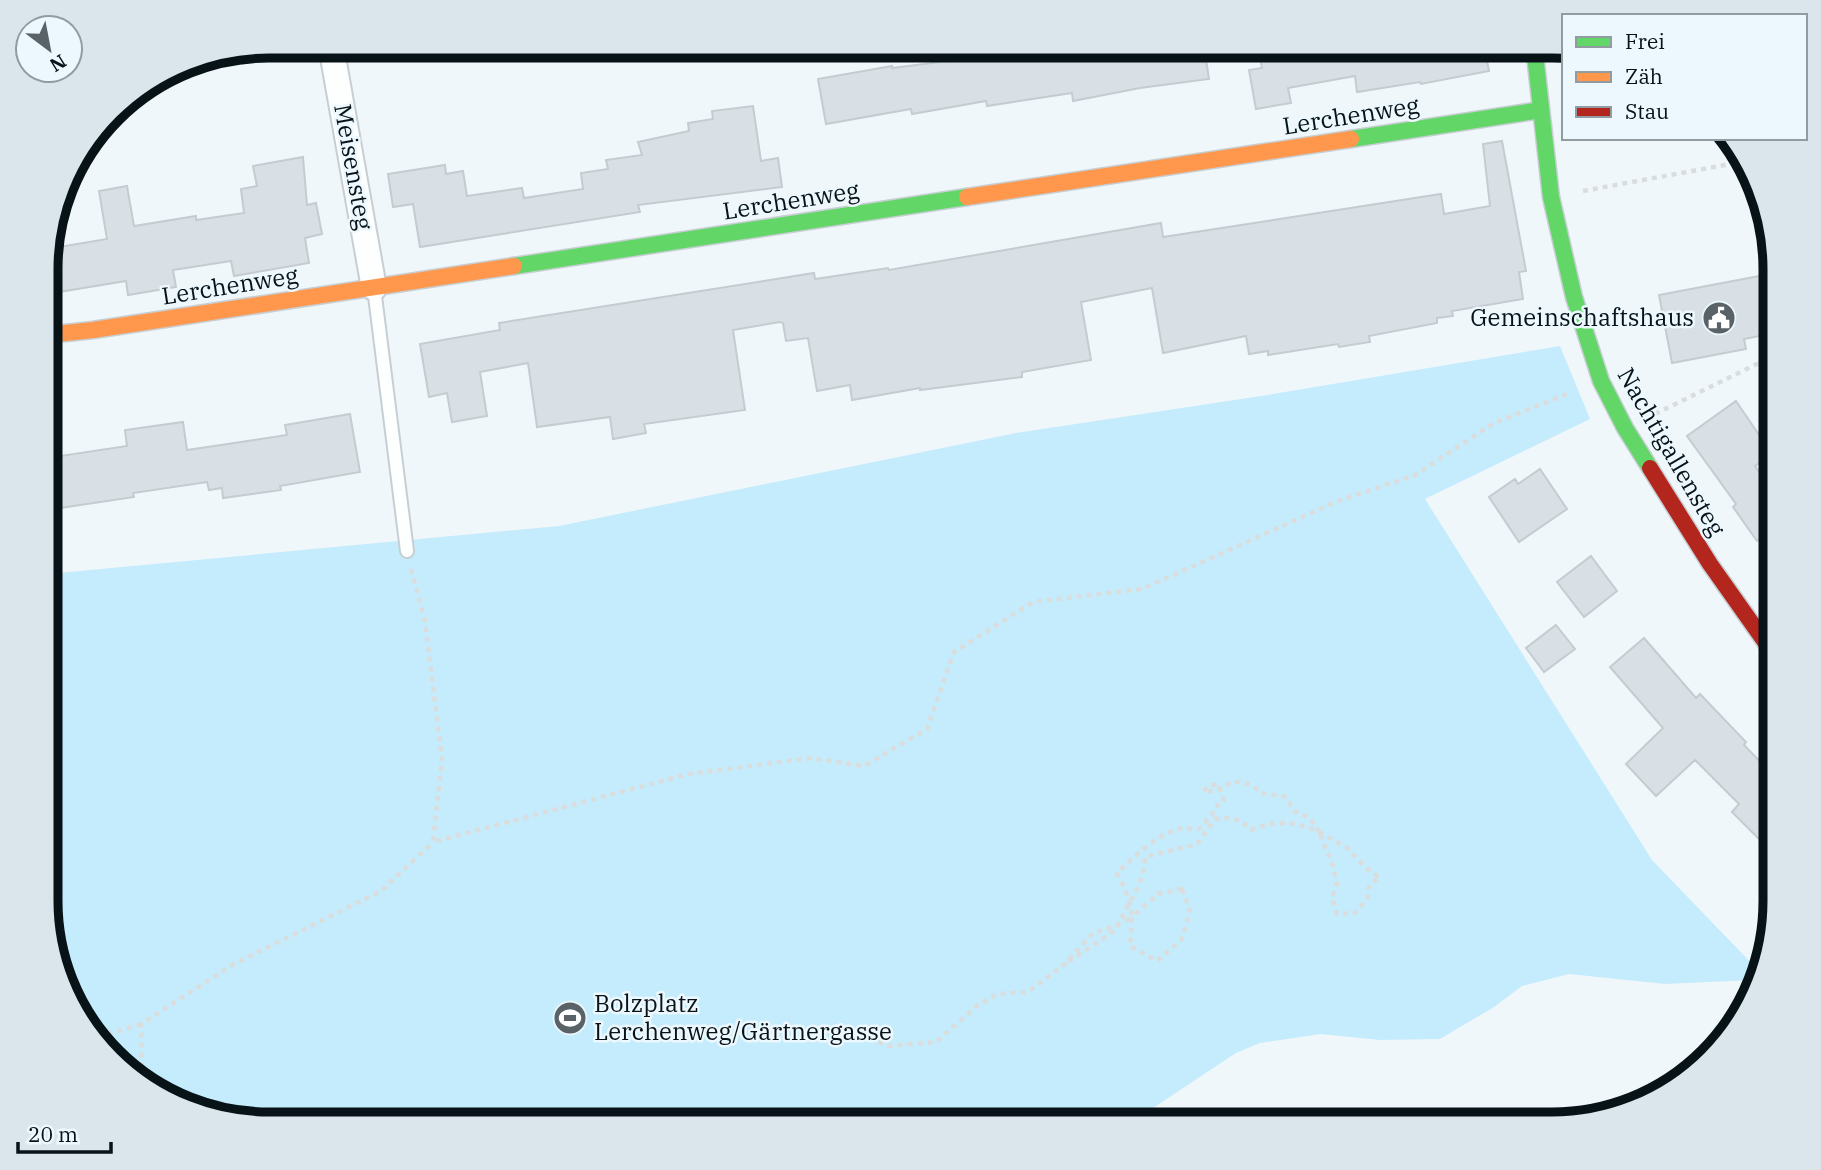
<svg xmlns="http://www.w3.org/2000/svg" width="1821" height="1170" viewBox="0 0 1821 1170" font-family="'IBM Plex Serif',serif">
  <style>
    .green { fill: #c5ecfc }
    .building { fill: #d8dfe5; stroke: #c5ccd1; stroke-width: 2 }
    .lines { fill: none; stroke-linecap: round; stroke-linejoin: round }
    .lane-casing { stroke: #c7cfd4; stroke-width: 16 }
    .street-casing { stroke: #c7cfd4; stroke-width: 28 }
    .fast-casing { stroke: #c7cfd4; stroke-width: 19 }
    .slow-casing { stroke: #c7cfd4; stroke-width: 19 }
    .jam-casing { stroke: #c7cfd4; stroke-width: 19 }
    .path { stroke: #daddde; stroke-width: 4.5; stroke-dasharray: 5 5; stroke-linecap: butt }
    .lane { stroke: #fdfefe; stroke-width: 12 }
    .street { stroke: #fdfefe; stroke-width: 24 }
    .fast { stroke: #63d668; stroke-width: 16 }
    .slow { stroke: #ff974d; stroke-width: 16 }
    .jam { stroke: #b3261e; stroke-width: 16 }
    .labels { text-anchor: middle; stroke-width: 5; stroke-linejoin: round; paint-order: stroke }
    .street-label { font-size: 24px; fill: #081318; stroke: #ecf8fe }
    .poi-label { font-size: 24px; fill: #081318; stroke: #ecf8fe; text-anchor: end }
    .rim { fill: none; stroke: #081318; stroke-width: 9 }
  </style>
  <rect width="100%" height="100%" fill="#f0f7fa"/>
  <!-- green -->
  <path class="green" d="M1560,346L1590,419L1425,499L1652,860L1757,969L1753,980L1665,984L1569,974L1522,986L1494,1007L1440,1039L1380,1040L1321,1034L1260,1043L1236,1053L1129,1124H268L197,1113L145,1087L76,1013L47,930V574L559,526L1016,433L1261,396Z"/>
  <!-- building -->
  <path class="building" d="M953,46H1204L1209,79L1140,88L1073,101L1072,93L987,106L986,101L912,114L911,109L826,124L818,79L892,66V68L956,60Z
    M1258,46H1484L1489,71L1421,84L1420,82L1357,92L1355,76L1288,88L1291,103L1256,109L1249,70L1262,68Z
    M753,106L761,161L778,158L782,187L638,205L640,212L420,247L413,204L393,207L388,174L445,165L446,174L463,171L467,196L522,188L524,198L583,189L581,173L608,169L606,160L642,155L638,142L689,131L688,123L713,119L712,111Z
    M1502,141L1526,271L1519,272L1523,299L1452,311L1453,316L1437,318V323L1369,336L1370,342L1339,347L1338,344L1268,355V351L1249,354L1246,336L1163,353L1152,288L1081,302L1091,360L1022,372V377L920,390V388L852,400L850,385L817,391L808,338L786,341L783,323L780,322L733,330L745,410L644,424L646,433L613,439L610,417L537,427L528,363L480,372L487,416L452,422L447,393L429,397L420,344L500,330L499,323L814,273L815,279L888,268L889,270L1161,223L1163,237L1441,194L1444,214L1490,206L1483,144Z
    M303,157L307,205L316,203L322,234L305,238L309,263L234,276L231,261L173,270L176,287L128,295L126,281L47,294V249L107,239L99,191L127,186L134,226L196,216V220L244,213L241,189L257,186L253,166Z
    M1770,274L1775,302V333L1744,339L1746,349L1672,363L1659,295Z
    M1736,401L1772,454L1755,466L1775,494V529L1757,541L1733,507L1736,504L1687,436Z
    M350,414L360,472L280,486L281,490L223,498L222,488L209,490L207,482L133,493L134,497L47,510V458L127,446L125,430L183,422L187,450L287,435L285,425Z
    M1540,469L1567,509L1519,542L1489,497L1515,479L1518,484Z
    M1591,556L1617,591L1584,617L1557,582Z
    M1556,625L1575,649L1544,672L1526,648Z
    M1644,638L1696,698L1700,694L1746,742L1744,745L1775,777V855L1732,812L1739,804L1695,760L1656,796L1626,764L1663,728L1610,667Z"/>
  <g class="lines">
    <defs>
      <path id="lane" d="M374,288L407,551"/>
      <path id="street" d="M331,46L374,288"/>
      <path id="fast" d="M1534,46L1551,197L1574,297L1601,381L1625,428L1650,468
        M1351,139L1541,110
        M514,266L967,197"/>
      <path id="slow" d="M967,197L1351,139
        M47,335L93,330L514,266"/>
      <path id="jam" d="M1650,468L1710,564L1775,656"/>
    </defs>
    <!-- lane casing -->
    <use href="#lane" class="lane-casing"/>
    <!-- street casing -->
    <use href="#street" class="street-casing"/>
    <!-- fast casing -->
    <use href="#fast" class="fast-casing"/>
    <!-- slow casing -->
    <use href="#slow" class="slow-casing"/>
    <!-- jam casing -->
    <use href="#jam" class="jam-casing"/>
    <!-- path -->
    <path class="path" d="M1583,191L1747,161
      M1655,414L1757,364L1775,365
      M411,569L425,621L442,759L433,842L688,774L811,758L864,766L927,729L954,652L1033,602L1142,589L1338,501L1415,475L1494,423L1570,393
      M1319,832L1346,847L1365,867L1380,878L1370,883L1367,899L1355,913L1337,914L1332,898L1337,884L1332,863Z
      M1182,889L1190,911L1186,926L1181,940L1157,961L1130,946L1132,917L1158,894Z
      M840,1033L859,1034L889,1046L936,1042L978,1005L998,994L1028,992L1065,964L1094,932C1107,931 1120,923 1132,917C1131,902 1124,887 1117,873C1132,858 1160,832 1182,828C1187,828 1194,829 1199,829L1212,815L1214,808L1224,801L1218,784L1209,786L1203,791C1216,792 1222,788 1233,781L1252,785L1261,793L1286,797L1294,811C1306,815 1313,820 1319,832C1296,822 1274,819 1251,830C1240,818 1231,817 1215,819L1197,844L1145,857C1143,889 1127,902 1116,930L1065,964
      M98,1037L141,1024
      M145,1087L142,1080L141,1024L234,964L381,891L433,842"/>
    <!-- lane -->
    <use href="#lane" class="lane"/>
    <!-- street -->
    <use href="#street" class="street"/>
    <!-- fast -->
    <use href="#fast" class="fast"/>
    <!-- slow -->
    <use href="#slow" class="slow"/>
    <!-- jam -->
    <use href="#jam" class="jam"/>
  </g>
  <!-- icons -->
  <defs>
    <symbol id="civic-disc" viewBox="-11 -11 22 22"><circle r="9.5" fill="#596367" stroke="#ecf8fe"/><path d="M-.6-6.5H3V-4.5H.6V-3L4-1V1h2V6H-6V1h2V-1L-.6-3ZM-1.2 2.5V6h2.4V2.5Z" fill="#fff"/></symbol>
    <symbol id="stadium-disc" viewBox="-11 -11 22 22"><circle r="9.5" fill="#596367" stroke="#ecf8fe"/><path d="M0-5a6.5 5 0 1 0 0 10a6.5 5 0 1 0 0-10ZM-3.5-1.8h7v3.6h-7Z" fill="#fff"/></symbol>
  </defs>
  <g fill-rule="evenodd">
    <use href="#civic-disc" x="1700" y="299" width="38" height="38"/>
    <use href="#stadium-disc" x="551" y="999" width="38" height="38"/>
  </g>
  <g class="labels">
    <!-- street labels -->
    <g class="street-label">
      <text transform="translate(1351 116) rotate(-9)" y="8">Lerchenweg</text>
      <text transform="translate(353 167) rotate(80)" y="8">Meisensteg</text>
      <text transform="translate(791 201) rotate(-9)" y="8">Lerchenweg</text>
      <text transform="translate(230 286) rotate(-9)" y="8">Lerchenweg</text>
      <text transform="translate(1671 452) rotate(60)" y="8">Nachtigallensteg</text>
    </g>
    <!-- poi labels -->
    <g class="poi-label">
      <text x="1694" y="326">Gemeinschaftshaus</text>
      <text x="594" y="1012" text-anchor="start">Bolzplatz<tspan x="594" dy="28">Lerchenweg/Gärtnergasse</tspan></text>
    </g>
  </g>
  <!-- crop -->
  <path d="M0 0H1821V1170H0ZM269 58H1552A211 211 0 0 1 1763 269V901A211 211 0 0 1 1552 1112H269A211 211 0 0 1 58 901V269A211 211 0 0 1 269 58Z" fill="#dae6ec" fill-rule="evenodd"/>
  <path class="rim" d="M269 58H1552A211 211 0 0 1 1763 269V901A211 211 0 0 1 1552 1112H269A211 211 0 0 1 58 901V269A211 211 0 0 1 269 58Z"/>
  <!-- legend -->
  <rect x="1562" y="14" width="245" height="126" fill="#ecf8fe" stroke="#919ca2" stroke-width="2"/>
  <rect x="1576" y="37" width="35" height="10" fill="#63d668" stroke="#919ca2" stroke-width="2"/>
  <text x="1625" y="49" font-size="21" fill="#081318">Frei</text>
  <rect x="1576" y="72" width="35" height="10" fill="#ff974d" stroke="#919ca2" stroke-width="2"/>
  <text x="1625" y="84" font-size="21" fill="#081318">Zäh</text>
  <rect x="1576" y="107" width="35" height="10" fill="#b3261e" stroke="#919ca2" stroke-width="2"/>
  <text x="1625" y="119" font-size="21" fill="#081318">Stau</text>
  <!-- north arrow -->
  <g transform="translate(49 49) rotate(148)"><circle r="33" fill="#ecf8fe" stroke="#919ca2" stroke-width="2"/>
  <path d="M0-5L12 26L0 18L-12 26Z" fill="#596367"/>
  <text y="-10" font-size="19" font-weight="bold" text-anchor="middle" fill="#081318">N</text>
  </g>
  <!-- scale -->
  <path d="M18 1142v10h93v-10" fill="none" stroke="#081318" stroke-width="3.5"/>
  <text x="28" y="1142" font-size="21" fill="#081318" stroke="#ecf8fe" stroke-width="5" paint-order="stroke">20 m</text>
</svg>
